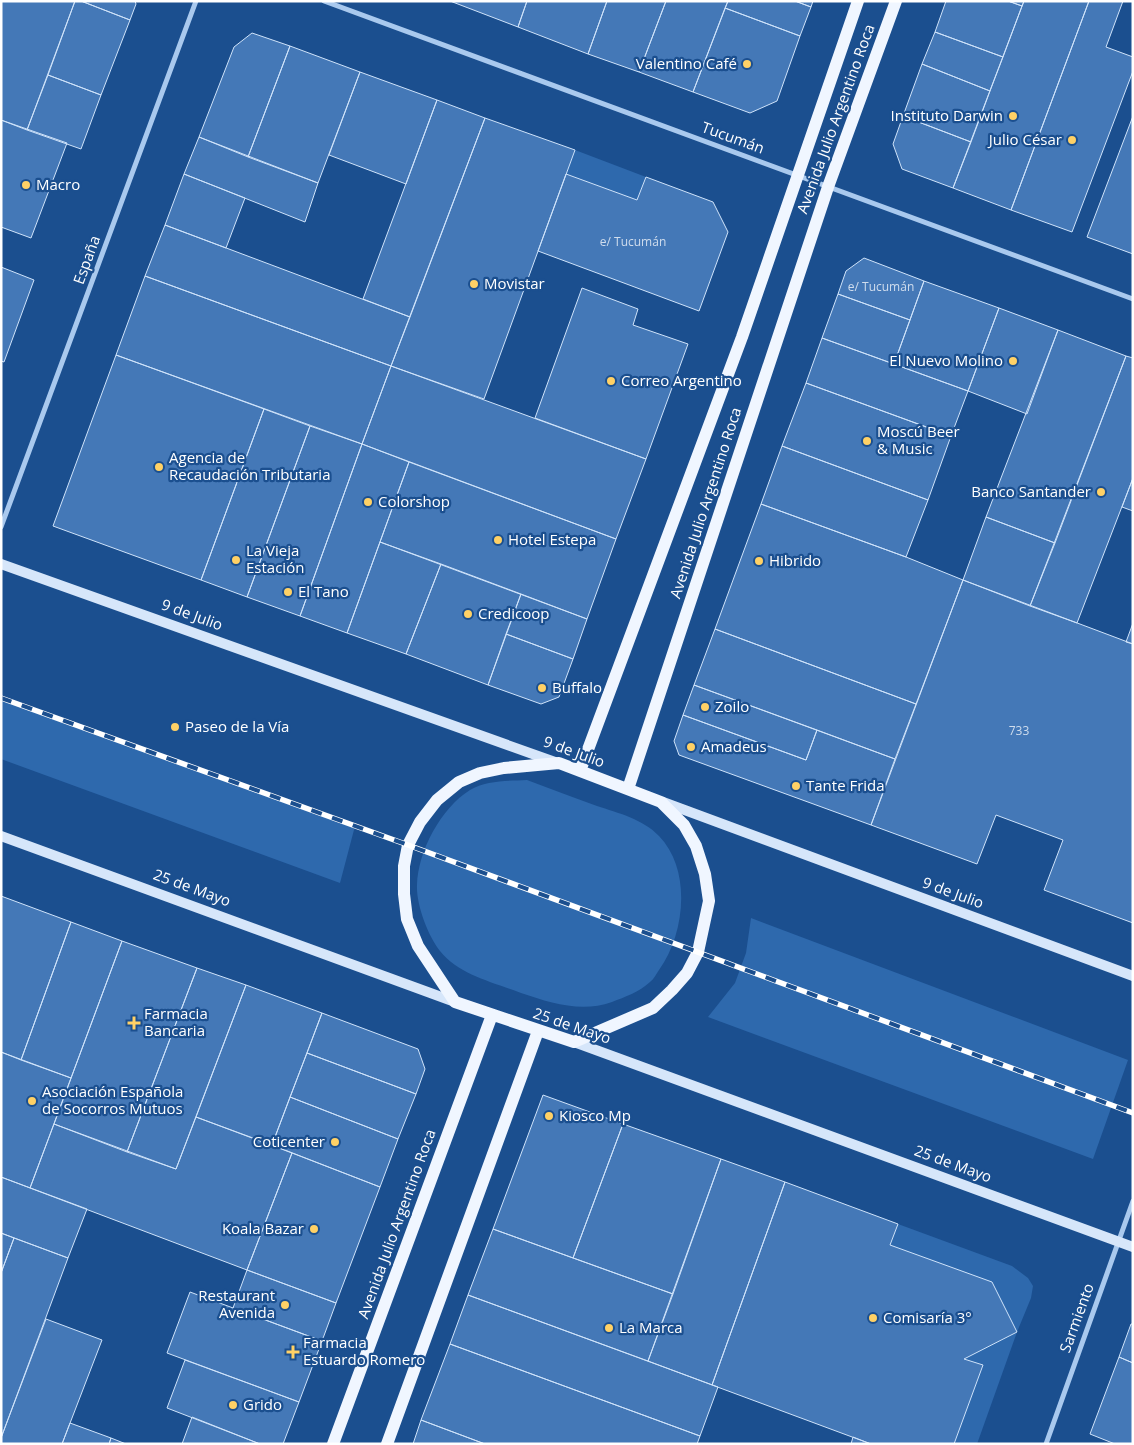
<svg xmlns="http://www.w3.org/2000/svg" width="1134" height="1445" viewBox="0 0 1134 1445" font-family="'Open Sans',sans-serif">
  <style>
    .green { fill: #2e69ad }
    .building { fill: #4478b7; stroke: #cfe3fa }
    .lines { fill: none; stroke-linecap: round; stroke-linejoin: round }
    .minor { stroke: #a9c9ee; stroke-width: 5 }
    .secondary { stroke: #d6e6fa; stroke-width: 10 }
    .primary { stroke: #f0f6ff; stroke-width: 12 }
    .rail-casing { stroke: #fff; stroke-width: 5.5 }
    .rail { stroke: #1b4f8f; stroke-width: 4; stroke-dasharray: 11; stroke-linecap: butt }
    .poi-dot { fill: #ffd166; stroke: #1b4f8f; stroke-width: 2 }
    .labels { text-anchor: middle; stroke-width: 4.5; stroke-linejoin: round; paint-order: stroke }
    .number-label { font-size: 12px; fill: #d0dded }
    .poi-label { font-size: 15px; fill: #fff; stroke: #1b4f8f; text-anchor: start }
    .street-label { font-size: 15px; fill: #fff; stroke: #1b4f8f }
  </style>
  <rect width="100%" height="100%" fill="#1b4f8f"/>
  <!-- green -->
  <path class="green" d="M575,150L646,177L637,200L566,174Z
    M1,696L355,826L340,883L1,759Z
    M527,780C550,789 573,797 597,806C618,813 643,819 659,836C692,870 685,934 659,970C656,974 654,979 650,982C639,992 625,997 612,1002C581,1013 551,1003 521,993C493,982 459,975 440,951C428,936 416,904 417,885C418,851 441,808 470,790C486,780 509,781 527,780Z
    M751,918L1128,1060L1093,1159L708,1017L735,983L746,953Z
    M898,1224L1012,1266L1028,1278L1033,1286L1031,1298L1017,1332L977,1444H954L982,1365L964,1359L1017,1332L890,1245Z"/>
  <!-- building -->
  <path class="building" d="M1,1H75L27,130L1,120Z
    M75,1H81L130,20L101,95L48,75Z
    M81,1H135L136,4L130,20Z
    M450,1H527L518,27Z
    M527,1H607L588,54L518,27Z
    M607,1H666L639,72L588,54Z
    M666,1H728L693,92L639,72Z
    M728,1H795L811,7L800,36L725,8Z
    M795,1H813L811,7Z
    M946,1H1008L1022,6L1003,57L935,32Z
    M1008,1H1024L1022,6Z
    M1024,1H1089L1011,210L953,188Z
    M1089,1H1123L1106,47L1133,57V71L1072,232L1011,210Z
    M725,8L800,36L777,101L750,113L693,92Z
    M935,32L1003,57L990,91L922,64Z
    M252,33L290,46L248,157L199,137L234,47Z
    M290,46L360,72L318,183L248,157Z
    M922,64L990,91L971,142L903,116Z
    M360,72L437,100L406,184L329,155Z
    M48,75L101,95L81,149L27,130Z
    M437,100L485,118L410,317L363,299Z
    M903,116L971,142L953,188L902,169L893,144Z
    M1133,116V254L1087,237Z
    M485,118L575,150L484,399L391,366Z
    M1,120L67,143L31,238L1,227Z
    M199,137L318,183L305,222L184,174Z
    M184,174L245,198L226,248L165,225Z
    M566,174L637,200L646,177L713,202L728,232L699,311L538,251Z
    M165,225L410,317L391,366L145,276Z
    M864,258L924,281L910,320L838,294L846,271Z
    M1,267L34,280L4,362L1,361Z
    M145,276L391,366L362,444L116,355Z
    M924,281L999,308L968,391L894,364Z
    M582,288L638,309L633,325L688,344L646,459L535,418Z
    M838,294L910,320L894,364L822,338Z
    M999,308L1058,330L1027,414L968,391Z
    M1058,330L1126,356L1055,543L986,517Z
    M822,338L968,391L951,436L806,383Z
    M116,355L264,409L201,580L53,526Z
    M1126,356L1133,358V478L1077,623L1030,606Z
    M391,366L646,459L616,539L362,444Z
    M806,383L951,436L928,500L782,446Z
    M264,409L310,426L247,597L201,580Z
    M310,426L362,444L300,616L247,597Z
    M362,444L409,462L347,633L300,616Z
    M782,446L928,500L906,557L761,504Z
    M409,462L616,539L587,619L380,542Z
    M1133,478V511L1122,507Z
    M761,504L906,557L963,580L916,704L715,629Z
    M986,517L1055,543L1030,606L963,580Z
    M380,542L441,564L406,654L347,633Z
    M441,564L521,594L488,685L406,654Z
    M963,580L1133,644V923L1044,890L1063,840L996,815L977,864L871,825Z
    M521,594L587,619L573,659L506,634Z
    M1133,623V644L1126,642Z
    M715,629L916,704L895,759L694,685Z
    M506,634L573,659L559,697L541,704L488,685Z
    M694,685L817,730L806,760L683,715Z
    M683,715L806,760L817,730L895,759L871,825L679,755L674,741Z
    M1,896L71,922L21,1060L1,1052Z
    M71,922L122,941L71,1078L21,1060Z
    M122,941L197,968L127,1152L54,1124Z
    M197,968L246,985L176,1169L127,1152Z
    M246,985L322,1013L272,1145L196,1117Z
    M322,1013L418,1049L425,1069L416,1094L307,1053Z
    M1,1052L71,1078L30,1188L1,1177Z
    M307,1053L416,1094L398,1139L290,1097Z
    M543,1095L623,1124L573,1258L493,1229Z
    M290,1097L398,1139L380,1187L272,1145Z
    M196,1117L292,1153L247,1270L30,1188L54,1124L176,1169Z
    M623,1124L721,1159L673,1294L573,1258Z
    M292,1153L380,1187L336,1303L247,1270Z
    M721,1159L785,1182L712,1385L648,1361Z
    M1,1177L87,1209L68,1258L1,1233Z
    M785,1182L898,1224L890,1245L992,1282L1017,1332L964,1359L983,1365L954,1444H871L712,1385Z
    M493,1229L673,1294L648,1361L468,1295Z
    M1,1233L14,1238L1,1273Z
    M14,1238L68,1258L1,1438V1273Z
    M247,1270L336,1303L322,1341L233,1308Z
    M190,1292L322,1341L299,1402L167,1353Z
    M468,1295L718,1387L700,1436L450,1344Z
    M46,1319L102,1340L62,1444H1V1438Z
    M1131,1324H1133V1363L1119,1357Z
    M450,1344L700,1436L697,1444H485L421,1420Z
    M1119,1357L1133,1363V1444H1115L1090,1434Z
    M185,1360L299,1402L283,1444H260L167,1408Z
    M192,1417L260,1444H182Z
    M421,1420L485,1444H413Z
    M70,1423L111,1438L109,1444H62Z
    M853,1437L871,1444H851Z
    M111,1438L126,1444H109Z"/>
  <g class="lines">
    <!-- minor -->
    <path class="minor" d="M324,1L1133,299
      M1,527L196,1
      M1046,1444L1133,1201"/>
    <!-- secondary -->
    <path class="secondary" d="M1,564L555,762
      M663,802L1133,976
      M1,836L455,1002
      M574,1042L1133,1247"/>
    <!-- primary -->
    <path class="primary" d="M559,763L661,802L684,825L696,846L705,874L709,901L698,952L687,973L672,990L653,1008L574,1042L455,1002L418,946L407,919L404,894V866L408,845L420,822L437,800L459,782L480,773L504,768Z
      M580,771L742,337L858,1
      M628,789L828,187L896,1
      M333,1444L492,1015
      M387,1444L538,1031"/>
    <defs>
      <path id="rail" d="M1,698L408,845L1133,1113"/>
    </defs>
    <!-- rail casing -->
    <use href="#rail" class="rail-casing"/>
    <!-- rail -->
    <use href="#rail" class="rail"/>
  </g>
  <!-- markers -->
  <g class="poi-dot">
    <circle cx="747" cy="64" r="5"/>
    <circle cx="1013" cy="116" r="5"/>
    <circle cx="1072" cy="140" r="5"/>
    <circle cx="26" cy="185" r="5"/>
    <circle cx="474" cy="284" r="5"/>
    <circle cx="1013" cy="361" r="5"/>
    <circle cx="611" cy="381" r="5"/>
    <circle cx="867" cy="441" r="5"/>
    <circle cx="159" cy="467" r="5"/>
    <circle cx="1101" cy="492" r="5"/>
    <circle cx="368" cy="502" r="5"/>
    <circle cx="498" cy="540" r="5"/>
    <circle cx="236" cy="560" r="5"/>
    <circle cx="759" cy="561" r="5"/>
    <circle cx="288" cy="592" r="5"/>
    <circle cx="468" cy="614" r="5"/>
    <circle cx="542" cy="688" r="5"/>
    <circle cx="705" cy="707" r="5"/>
    <circle cx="175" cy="727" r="5"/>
    <circle cx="691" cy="747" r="5"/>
    <circle cx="796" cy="786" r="5"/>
    <path d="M131.5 1015.5h5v5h5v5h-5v5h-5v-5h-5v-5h5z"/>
    <circle cx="32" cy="1101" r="5"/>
    <circle cx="549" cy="1116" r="5"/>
    <circle cx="335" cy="1142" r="5"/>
    <circle cx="314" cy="1229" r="5"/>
    <circle cx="285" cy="1305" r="5"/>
    <circle cx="873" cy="1318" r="5"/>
    <circle cx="609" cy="1328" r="5"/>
    <path d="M290.5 1344.5h5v5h5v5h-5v5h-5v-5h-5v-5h5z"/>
    <circle cx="233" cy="1405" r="5"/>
  </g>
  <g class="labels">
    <!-- number labels -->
    <g class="number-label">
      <text x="633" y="246">e/ Tucumán</text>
      <text x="881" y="291">e/ Tucumán</text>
      <text x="1019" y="735">733</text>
    </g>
    <!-- poi labels -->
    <g class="poi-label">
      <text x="737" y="69" text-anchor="end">Valentino Café</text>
      <text x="1003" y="121" text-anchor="end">Instituto Darwin</text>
      <text x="1062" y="145" text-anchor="end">Julio César</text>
      <text x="36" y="190">Macro</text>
      <text x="484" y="289">Movistar</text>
      <text x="1003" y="366" text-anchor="end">El Nuevo Molino</text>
      <text x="621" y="386">Correo Argentino</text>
      <text x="877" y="437">Moscú Beer<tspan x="877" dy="17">&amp; Music</tspan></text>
      <text x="169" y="463">Agencia de<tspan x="169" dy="17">Recaudación Tributaria</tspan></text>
      <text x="1091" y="497" text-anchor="end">Banco Santander</text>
      <text x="378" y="507">Colorshop</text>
      <text x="508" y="545">Hotel Estepa</text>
      <text x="246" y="556">La Vieja<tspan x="246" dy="17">Estación</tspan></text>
      <text x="769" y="566">Hibrido</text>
      <text x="298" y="597">El Tano</text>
      <text x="478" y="619">Credicoop</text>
      <text x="552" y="693">Buffalo</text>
      <text x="715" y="712">Zoilo</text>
      <text x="185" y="732">Paseo de la Vía</text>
      <text x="701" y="752">Amadeus</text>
      <text x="806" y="791">Tante Frida</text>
      <text x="144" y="1019">Farmacia<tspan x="144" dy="17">Bancaria</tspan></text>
      <text x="42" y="1097">Asociación Española<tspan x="42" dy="17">de Socorros Mutuos</tspan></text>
      <text x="559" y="1121">Kiosco Mp</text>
      <text x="325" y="1147" text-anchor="end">Coticenter</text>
      <text x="304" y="1234" text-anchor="end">Koala Bazar</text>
      <text x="275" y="1301" text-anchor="end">Restaurant<tspan x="275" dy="17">Avenida</tspan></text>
      <text x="883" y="1323">Comisaría 3°</text>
      <text x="619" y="1333">La Marca</text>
      <text x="303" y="1348">Farmacia<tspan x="303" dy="17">Estuardo Romero</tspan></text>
      <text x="243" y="1410">Grido</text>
    </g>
    <!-- street labels -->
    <g class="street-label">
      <text transform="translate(836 119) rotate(-70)" y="5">Avenida Julio Argentino Roca</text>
      <text transform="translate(733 138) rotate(20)" y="5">Tucumán</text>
      <text transform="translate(87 260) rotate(-70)" y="5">España</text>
      <text transform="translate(706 503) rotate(-72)" y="5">Avenida Julio Argentino Roca</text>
      <text transform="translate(192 615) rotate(20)" y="5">9 de Julio</text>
      <text transform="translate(574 752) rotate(20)" y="5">9 de Julio</text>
      <text transform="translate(192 888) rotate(20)" y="5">25 de Mayo</text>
      <text transform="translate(953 893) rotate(20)" y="5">9 de Julio</text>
      <text transform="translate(572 1026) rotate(19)" y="5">25 de Mayo</text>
      <text transform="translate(953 1164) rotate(20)" y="5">25 de Mayo</text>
      <text transform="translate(397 1224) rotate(-70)" y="5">Avenida Julio Argentino Roca</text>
      <text transform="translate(1077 1318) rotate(-70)" y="5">Sarmiento</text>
    </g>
  </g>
  <!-- border -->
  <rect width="1134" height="1445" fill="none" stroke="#ffffff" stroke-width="5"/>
</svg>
